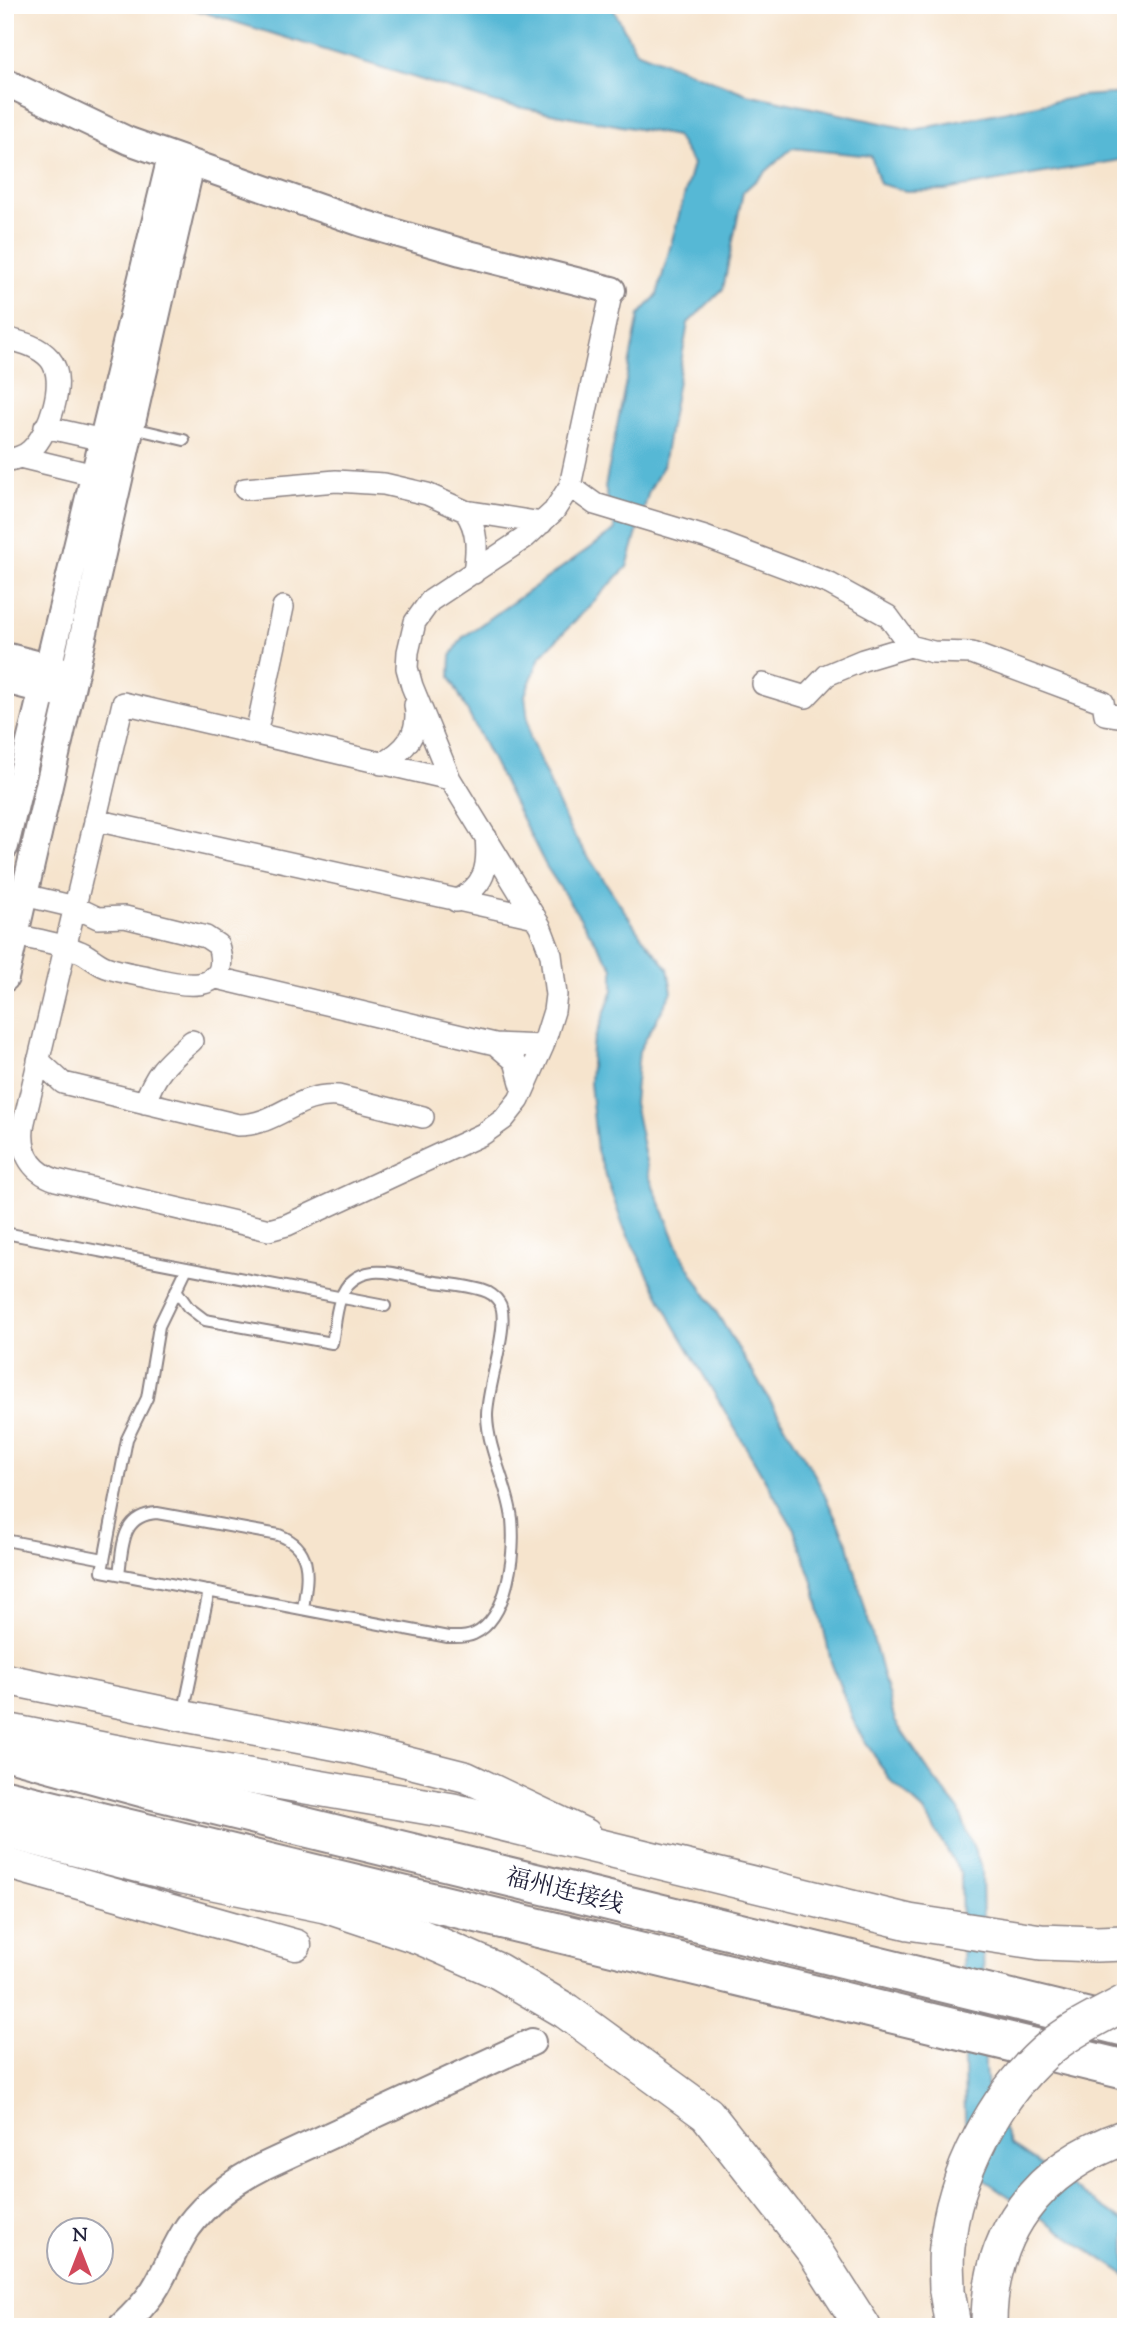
<svg xmlns="http://www.w3.org/2000/svg" width="1131" height="2332" viewBox="0 0 1131 2332" font-family="'Sorts Mill Goudy','Noto Serif SC',serif">
  <style>
    .water { fill: #57b8d5; stroke: #3c6d88; stroke-width: 2 }
    .lines { fill: none; stroke-linecap: round; stroke-linejoin: round }
    .service-casing { stroke: #8c8384; stroke-width: 14 }
    .minor-casing { stroke: #8c8384; stroke-width: 24 }
    .tertiary-casing { stroke: #8c8384; stroke-width: 30 }
    .secondary-casing { stroke: #8c8384; stroke-width: 33 }
    .trunk-casing { stroke: #8c8384; stroke-width: 38 }
    .motorway-casing { stroke: #8c8384; stroke-width: 42 }
    .service { stroke: #fff; stroke-width: 10 }
    .minor { stroke: #fff; stroke-width: 21 }
    .tertiary { stroke: #fff; stroke-width: 26 }
    .secondary { stroke: #fff; stroke-width: 30 }
    .trunk { stroke: #fff; stroke-width: 35 }
    .motorway { stroke: #fff; stroke-width: 38 }
    .trunk-bridge-casing { stroke: #8c8384; stroke-width: 38; stroke-linecap: butt }
    .trunk-bridge { stroke: #fff; stroke-width: 35 }
    .labels { text-anchor: middle; stroke-width: 6; stroke-linejoin: round; paint-order: stroke }
    .street-label { font-size: 24px; fill: #22223b; stroke: #fff }
  </style>
  <rect width="100%" height="100%" fill="#fff"/>
  <filter id="ink" filterUnits="userSpaceOnUse"><feTurbulence type="fractalNoise" baseFrequency=".0143" numOctaves="2"/><feDisplacementMap in="SourceGraphic" scale="14" xChannelSelector="R" yChannelSelector="G"/><feConvolveMatrix kernelMatrix="1 2 1 2 8 2 1 2 1" color-interpolation-filters="sRGB"/></filter>
  <filter id="wash" filterUnits="userSpaceOnUse"><feTurbulence type="fractalNoise" baseFrequency=".00686" numOctaves="4" result="noise"/><feDisplacementMap in="SourceGraphic" scale="28" xChannelSelector="R" yChannelSelector="G"/><feGaussianBlur stdDeviation="1.57" result="paint"/><feColorMatrix in="noise" values="0 0 0 0 0 0 0 0 0 0 0 0 0 0 0 0 0 1.4 0 .05"/><feComposite in="paint" operator="in"/></filter>
  <g filter="url(#wash)">
    <rect width="100%" height="100%" fill="#f6e4cd"/>
    <!-- water -->
    <path class="water" d="M180,5H611L636,51L747,94L914,130L1081,96L1126,93V159L945,190L906,191L880,184L871,156L792,148L743,192L723,289L688,323L663,466L649,491L627,567L540,657L525,695L530,738L569,828L642,937L668,968L672,992L639,1051L634,1103L649,1176L681,1254L815,1475L848,1544L895,1721L930,1773L959,1810L982,1870L985,2068L987,2090L1010,2144L1126,2223V2275L980,2177L965,2121L961,1874L924,1811L890,1780L856,1727L831,1662L814,1585L794,1529L673,1323L623,1226L597,1151L590,1083L592,1046L613,990V968L546,866L450,677L451,656L462,638L615,530L605,487L639,315L657,295L693,164L676,136L496,103Z"/>
  </g>
  <g filter="url(#ink)">
    <g class="lines">
      <defs>
        <path id="service" d="M133,428L184,440
          M5,1233L385,1306
          M176,1290L188,1307L205,1320L332,1343C336,1324 336,1292 353,1280C359,1275 366,1273 373,1272C391,1270 412,1278 430,1281C447,1284 466,1285 482,1290C489,1292 496,1297 499,1302C512,1320 486,1390 487,1416C488,1452 508,1484 512,1519C515,1552 509,1618 474,1634C466,1638 457,1637 448,1637L102,1571L127,1439L147,1398L159,1326L187,1268
          M5,1540L104,1559
          M119,1574C123,1546 121,1515 157,1513L279,1535C315,1549 307,1578 303,1609
          M183,1715L209,1591"/>
        <path id="minor" d="M5,338C21,342 39,346 50,359C68,380 49,433 31,450C24,457 14,459 5,461
          M45,427L103,440
          M20,457L94,475
          M570,486L595,504L705,537L830,584L888,616L910,646L933,652L972,653L1103,702L1105,714L1126,717
          M245,489L336,481L384,484L427,494L465,511L542,523
          M465,511C479,531 477,550 474,573
          M763,684L806,697L827,675L863,660L910,646
          M256,734L283,607
          M381,764C406,750 420,734 415,705
          M450,779L123,703L24,1122C19,1149 29,1171 56,1180L269,1230L287,1225L483,1134L504,1119L519,1100L543,1046L554,1011L556,995L551,955L540,926L450,779L412,686L407,668L408,652L415,622L430,601L526,537L554,511L570,486L612,290
          M95,820L535,917
          M456,901C485,886 489,868 486,837
          M15,935C36,940 58,943 78,951C88,954 95,963 106,967C119,972 134,974 148,977C175,984 234,999 218,945L206,937L125,917L98,918L75,907L24,895
          M213,977L495,1044L543,1046
          M495,1044L515,1061L523,1090
          M38,1060L63,1083L238,1125C279,1125 297,1092 338,1096L423,1117
          M145,1103C155,1072 168,1062 192,1041"/>
        <path id="tertiary" d="M5,82L129,141L362,223L461,252L612,290
          M5,656L64,671
          M5,680L58,694
          M5,846L171,157
          M5,978L191,164
          M121,2327C134,2315 145,2304 154,2290C167,2270 174,2247 188,2227C208,2200 234,2181 264,2166L532,2042"/>
        <path id="secondary" d="M5,1679L183,1716L351,1748L466,1777L586,1834
          M5,1863L296,1945"/>
        <path id="trunk" d="M5,1731L154,1760L453,1811L909,1922L1041,1942L1096,1944L1126,1943
          M5,1830L184,1876L325,1905L421,1937L498,1971L566,2011L707,2114L815,2252L863,2327
          M947,2291L953,2327
          M989,2327C988,2233 1038,2167 1126,2137"/>
        <path id="motorway" d="M5,1750L145,1788L1126,2027
          M5,1799L1126,2070"/>
      </defs>
      <!-- service casing -->
      <use href="#service" class="service-casing"/>
      <!-- minor casing -->
      <use href="#minor" class="minor-casing"/>
      <!-- tertiary casing -->
      <use href="#tertiary" class="tertiary-casing"/>
      <!-- secondary casing -->
      <use href="#secondary" class="secondary-casing"/>
      <!-- trunk casing -->
      <use href="#trunk" class="trunk-casing"/>
      <!-- motorway casing -->
      <use href="#motorway" class="motorway-casing"/>
      <!-- service -->
      <use href="#service" class="service"/>
      <!-- minor -->
      <use href="#minor" class="minor"/>
      <!-- tertiary -->
      <use href="#tertiary" class="tertiary"/>
      <!-- secondary -->
      <use href="#secondary" class="secondary"/>
      <!-- trunk -->
      <use href="#trunk" class="trunk"/>
      <!-- motorway -->
      <use href="#motorway" class="motorway"/>
      <defs>
        <path id="trunk-bridge" d="M947,2291C947,2276 945,2262 947,2247C953,2176 996,2092 1052,2046C1074,2028 1101,2016 1126,2002"/>
      </defs>
      <!-- trunk-bridge casing -->
      <use href="#trunk-bridge" class="trunk-bridge-casing"/>
      <!-- trunk-bridge -->
      <use href="#trunk-bridge" class="trunk-bridge"/>
    </g>
  </g>
  <g class="labels">
    <!-- street labels -->
    <g class="street-label">
      <text transform="translate(565 1890) rotate(14)" y="8">福州连接线</text>
    </g>
  </g>
  <!-- margin -->
  <rect width="1131" height="2332" fill="none" stroke="#fff" stroke-width="28"/>
  <!-- north arrow -->
  <g transform="translate(80 2251)"><circle r="33" fill="#ffffff" stroke="#a7a7b1" stroke-width="2"/>
  <path d="M0-5L12 26L0 18L-12 26Z" fill="#d1495b"/>
  <text y="-10" font-size="19" font-weight="bold" text-anchor="middle" fill="#22223b">N</text>
  </g>
</svg>
